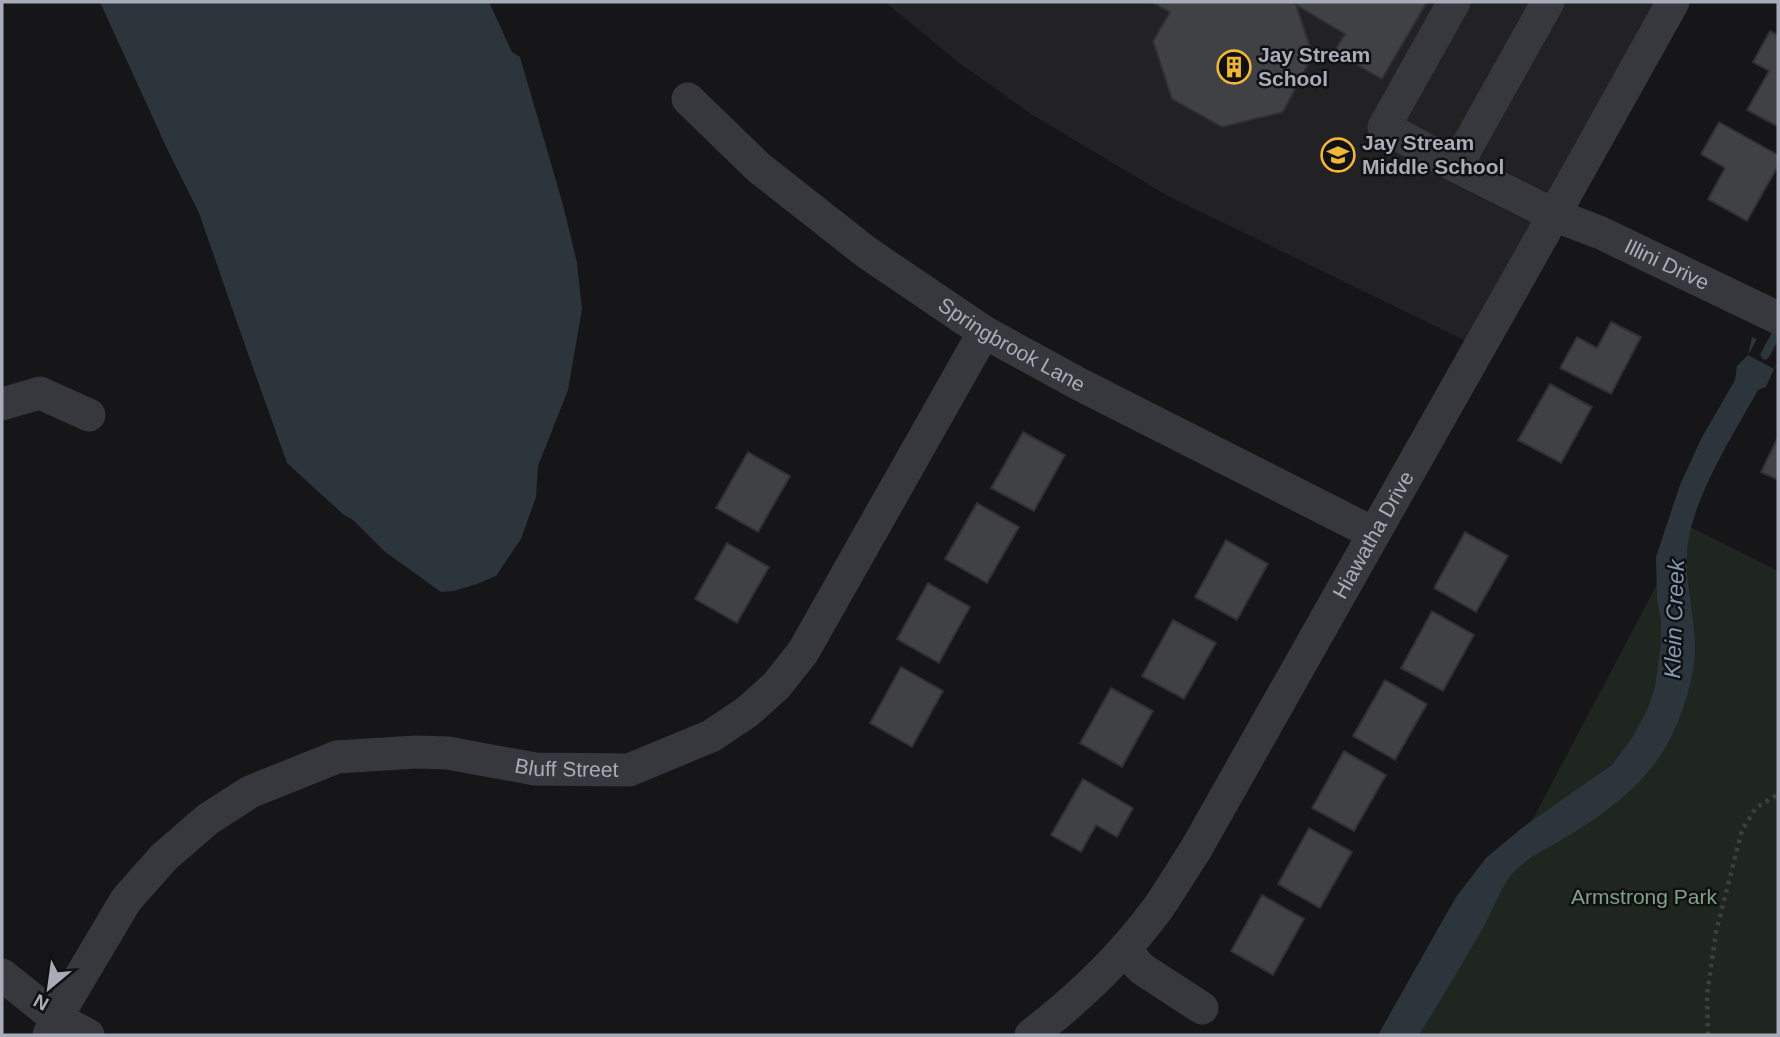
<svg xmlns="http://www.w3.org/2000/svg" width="1780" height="1037" viewBox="0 0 1780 1037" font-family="Helvetica,sans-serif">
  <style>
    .built { fill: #222225 }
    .green { fill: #1e261f }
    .water { fill: #2c343c }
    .pier { fill: #161618 }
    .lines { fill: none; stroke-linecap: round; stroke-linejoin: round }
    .stream { stroke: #2c343c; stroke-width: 9 }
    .building { fill: #404145; stroke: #303034; stroke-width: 2 }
    .path { stroke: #3d3f44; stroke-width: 4.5; stroke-dasharray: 3.5 5; stroke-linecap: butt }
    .minor { stroke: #37383d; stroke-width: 33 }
    .labels { text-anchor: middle; stroke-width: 5; stroke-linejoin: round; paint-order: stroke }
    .poi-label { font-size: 21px; font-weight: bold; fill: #a8acb8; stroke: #111113; text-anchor: start }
    .street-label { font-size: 21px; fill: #a8acb8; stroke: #111113 }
    .park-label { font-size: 21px; fill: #7fa282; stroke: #111113 }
    .water-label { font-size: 23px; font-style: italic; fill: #7f99b2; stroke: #111113 }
  </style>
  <rect width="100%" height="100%" fill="#161618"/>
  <!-- built -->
  <path class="built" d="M885,2H1663L1470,343L1168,196L1031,114L958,62Z"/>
  <!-- green -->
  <path class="green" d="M1688,526L1778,571V1035H1416L1455,966Z"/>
  <!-- water -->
  <path class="water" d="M100,2H489L512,52L520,57L563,205L577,263L582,309L568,390L538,466L536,497L521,539L496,576L477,584L453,591L441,592L384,551L353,520L344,515L287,463L247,351L199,213L169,153Z
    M1752,337L1778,350V365L1774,369L1766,387L1758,390C1734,433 1695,494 1688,543C1683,579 1695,613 1695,648C1695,676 1683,714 1670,739C1647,784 1605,814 1563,839C1546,849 1524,859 1511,875C1501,888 1492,911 1484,926C1463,963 1441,999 1419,1035H1378L1456,897L1486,858L1523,827L1612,765L1634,735L1648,708L1655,687L1661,643V620L1657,599L1656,557L1680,485L1701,439L1735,380L1737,366L1748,355Z"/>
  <!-- pier -->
  <path class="pier" d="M1758,337L1778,346V362L1774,369L1748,355Z"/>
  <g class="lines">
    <!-- stream -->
    <path class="stream" d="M1765,355L1778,331"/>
  </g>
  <!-- building -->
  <path class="building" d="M1151,2H1427L1382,79L1334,52L1345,34L1296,5L1313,55L1283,112L1222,127L1172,99L1153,41L1170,12Z
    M1770,31L1778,35V123L1777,126L1747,110L1769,71L1753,62Z
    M1719,122L1778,155V166L1747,221L1708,199L1725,168L1701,154Z
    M1611,322L1641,337L1611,394L1560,368L1577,337L1597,348Z
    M1550,384L1592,407L1561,463L1518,440Z
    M1023,432L1065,455L1034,511L991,488Z
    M1778,437V480L1761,472Z
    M748,452L790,476L758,532L716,508Z
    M977,503L1019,527L987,583L945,559Z
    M1465,532L1508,556L1476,612L1434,588Z
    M1226,540L1268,564L1237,620L1195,597Z
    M727,543L769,567L737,623L695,599Z
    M928,583L970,607L939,663L897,639Z
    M1432,611L1474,635L1443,691L1401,668Z
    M1173,620L1216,643L1184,699L1142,676Z
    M901,667L943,691L912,747L870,723Z
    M1385,680L1427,704L1395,760L1353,736Z
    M1111,688L1153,711L1122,767L1080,743Z
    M1344,751L1386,775L1354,831L1312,808Z
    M1083,779L1133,808L1117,837L1096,825L1081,852L1051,835Z
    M1309,828L1352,852L1320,908L1278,884Z
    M1262,895L1304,919L1273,975L1231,951Z"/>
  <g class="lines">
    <!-- path -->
    <path class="path" d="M1708,1035L1707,995L1716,932L1742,830L1756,808L1778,794"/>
    <!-- minor -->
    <g class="minor">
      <path id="s1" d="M1454,2L1384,127L1456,166L1554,215L1601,233L1778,318"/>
      <path id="s2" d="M688,99L758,167L866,252L984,332L1079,384L1373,533"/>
      <path d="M1456,166L1548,2"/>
      <path d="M2,404L40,393L89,415"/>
      <path d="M1124,950L1142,969L1202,1008"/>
      <path d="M2,975L56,1018L88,1035"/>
      <path id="s3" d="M49,1035L56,1018L126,900L164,857L208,819L250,792L337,757L416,752L448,753L535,769L629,770L711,736L747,712L776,686L803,652L984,332"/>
      <path id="s4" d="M1031,1035C1078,999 1122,957 1158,908C1171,889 1183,869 1196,849L1554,215L1673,2"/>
    </g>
  </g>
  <!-- icons -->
  <defs>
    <symbol id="building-ring" viewBox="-11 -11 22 22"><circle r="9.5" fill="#111113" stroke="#f0b635" stroke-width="1.5"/><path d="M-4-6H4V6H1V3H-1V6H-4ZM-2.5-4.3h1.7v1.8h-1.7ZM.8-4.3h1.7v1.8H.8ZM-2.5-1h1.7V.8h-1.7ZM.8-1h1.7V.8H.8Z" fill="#f0b635"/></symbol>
    <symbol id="school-ring" viewBox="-11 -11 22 22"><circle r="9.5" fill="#111113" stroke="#f0b635" stroke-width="1.5"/><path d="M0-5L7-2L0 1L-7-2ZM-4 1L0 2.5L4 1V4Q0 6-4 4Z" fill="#f0b635"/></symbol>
  </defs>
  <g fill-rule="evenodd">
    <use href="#building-ring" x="1215" y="48" width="38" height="38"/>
    <use href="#school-ring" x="1319" y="136" width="38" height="38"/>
  </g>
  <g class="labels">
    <!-- poi labels -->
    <g class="poi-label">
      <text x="1258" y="62">Jay Stream<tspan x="1258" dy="24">School</tspan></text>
      <text x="1362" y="150">Jay Stream<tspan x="1362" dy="24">Middle School</tspan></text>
    </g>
    <!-- street labels -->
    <g class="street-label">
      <text dy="7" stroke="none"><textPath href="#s1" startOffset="458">Illini Drive</textPath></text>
      <text dy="7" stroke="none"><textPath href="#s2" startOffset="408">Springbrook Lane</textPath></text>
      <text dy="7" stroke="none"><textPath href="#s4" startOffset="611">Hiawatha Drive</textPath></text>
      <text dy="7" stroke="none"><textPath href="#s3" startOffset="646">Bluff Street</textPath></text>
    </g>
    <!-- park labels -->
    <g class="park-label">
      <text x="1644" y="904">Armstrong Park</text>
    </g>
    <!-- water labels -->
    <g class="water-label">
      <text transform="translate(1674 619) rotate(-88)" y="8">Klein Creek</text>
    </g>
  </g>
  <!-- border -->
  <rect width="1780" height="1037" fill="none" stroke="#a8acb8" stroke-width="7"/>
  <!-- north arrow -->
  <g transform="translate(49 988) rotate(209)" stroke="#111113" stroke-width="5" paint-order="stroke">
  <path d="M0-5L12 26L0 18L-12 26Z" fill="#a8acb8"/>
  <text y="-10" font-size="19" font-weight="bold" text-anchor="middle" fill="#a8acb8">N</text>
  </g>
</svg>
